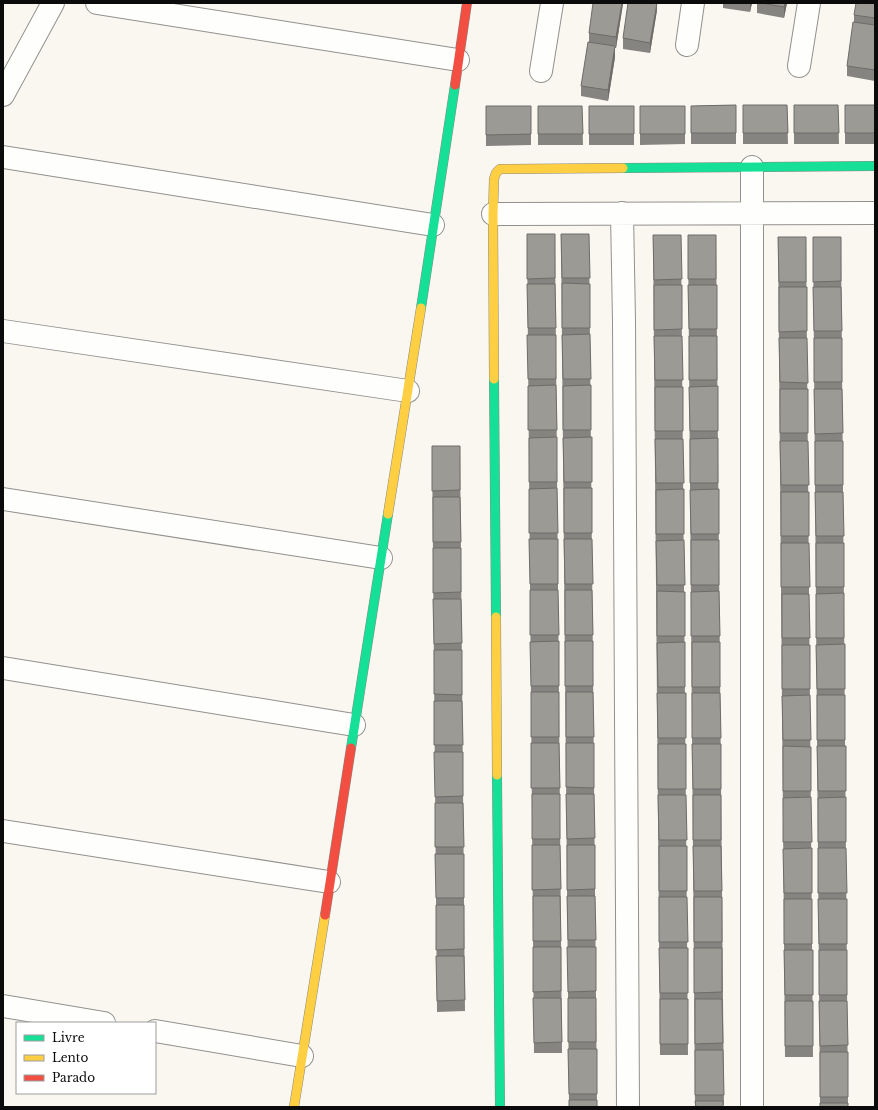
<svg xmlns="http://www.w3.org/2000/svg" width="878" height="1110" viewBox="0 0 878 1110" font-family="'Libre Baskerville',serif">
  <style>
    .lines { fill: none; stroke-linecap: round; stroke-linejoin: round }
    .street-casing { stroke: #92918e; stroke-width: 24 }
    .fast-casing { stroke: #898884; stroke-width: 10 }
    .slow-casing { stroke: #898884; stroke-width: 10 }
    .jam-casing { stroke: #898884; stroke-width: 10 }
    .street { stroke: #fefefd; stroke-width: 22 }
    .fast { stroke: #16e098; stroke-width: 9 }
    .slow { stroke: #ffcf43; stroke-width: 9 }
    .jam { stroke: #f24e42; stroke-width: 9 }
    .wall { fill: #868480 }
    .shaded-wall { fill: #6d6c68 }
    .building { fill: #9c9a95; stroke: #6d6c68 }
  </style>
  <rect width="100%" height="100%" fill="#f9f7ef"/>
  <g class="lines">
    <defs>
      <path id="street" d="M97,3L458,60
        M687,45L693,3
        M799,66L809,3
        M541,71L552,3
        M3,95L53,3
        M3,157L433,225
        M752,167V1107
        M622,213L624,321L628,1107
        M493,214L875,213
        M3,331L408,391
        M3,499L381,558
        M3,668L354,725
        M3,831L329,882
        M3,1006L104,1023
        M155,1031L302,1056"/>
      <path id="fast" d="M623,168L875,166
        M421,308L455,85
        M494,379L496,617
        M351,748L388,514
        M497,775L500,1107"/>
      <path id="slow" d="M494,379L493,214L494,179L496,173L500,169L623,168
        M388,514L421,308
        M496,617L497,775
        M294,1107L325,915"/>
      <path id="jam" d="M455,85L467,3
        M325,915L351,748"/>
    </defs>
    <!-- street casing -->
    <use href="#street" class="street-casing"/>
    <!-- fast casing -->
    <use href="#fast" class="fast-casing"/>
    <!-- slow casing -->
    <use href="#slow" class="slow-casing"/>
    <!-- jam casing -->
    <use href="#jam" class="jam-casing"/>
    <!-- street -->
    <use href="#street" class="street"/>
    <!-- fast -->
    <use href="#fast" class="fast"/>
    <!-- slow -->
    <use href="#slow" class="slow"/>
    <!-- jam -->
    <use href="#jam" class="jam"/>
  </g>
  <!-- wall -->
  <path class="wall" d="M622,3H623L616,48H615V57L608,101L581,96V86L589,42V33Z
    M657,3V10L650,53L623,49V38Z
    M723,3H752L750,12L723,8Z
    M757,3H787L784,18L757,13Z
    M875,3V81L847,76V66L854,22V15Z
    M736,105V144H691V106Z
    M743,105H787L788,144H743Z
    M794,105H838L839,144H794Z
    M845,105H875V144H845Z
    M486,106H531V145L486,146Z
    M538,106H582L583,145H538Z
    M589,106H634V145H589Z
    M640,106H685V144L640,145Z
    M527,234H555L562,1053H534Z
    M561,234H589L597,1107L569,1105Z
    M653,235H681L688,1055H660Z
    M688,235H716L724,1105L695,1106Z
    M778,237H806L813,1057H785Z
    M813,237H841L848,1107H820Z
    M432,446H460L465,1011L437,1012Z"/>
  <!-- shaded-wall -->
  <path class="shaded-wall" d="M622,3H623V4L616,48V37Z
    M657,3V10L650,53V43Z
    M750,3H752L750,12Z
    M785,3H787L784,18V7Z
    M615,46V57L608,101V90Z"/>
  <!-- building -->
  <path class="building" d="M593,3H622L616,37L589,33Z
    M628,3H657L650,43L623,38Z
    M761,3H785L784,7Z
    M856,3H875V18L854,15Z
    M853,22L875,25V70L847,66Z
    M588,42L615,46L608,90L581,86Z
    M736,105V133H691V106Z
    M743,105H787L788,133H743Z
    M794,105H838L839,133H794Z
    M845,105H875V133H845Z
    M486,106H531V134L486,135Z
    M538,106H582L583,134H538Z
    M589,106H634V134H589Z
    M640,106H685V134H640Z
    M527,234H555V278L527,279Z
    M561,234H589L590,278H562Z
    M653,235H681L682,279L654,280Z
    M688,235H716V279H688Z
    M778,237H806V282H779Z
    M813,237H841V281L813,282Z
    M562,283L590,284V328H562Z
    M527,284H555L556,328H528Z
    M654,285H682V329L654,330Z
    M688,285H717V329H689Z
    M779,287H807V331L779,332Z
    M813,287H841L842,331H814Z
    M590,334L591,379H563L562,335Z
    M527,335H556V379H528Z
    M654,336H682L683,380H655Z
    M689,336H717V380H689Z
    M779,338H807L808,383L780,382Z
    M814,338H842V382H814Z
    M556,385L557,430H528V386Z
    M591,385V430H563V386Z
    M718,386V431H690L689,387Z
    M655,387H683V431H655Z
    M780,389H808V433H780Z
    M814,389H842L843,433L815,434Z
    M557,437V482H529V438Z
    M592,437V482H564L563,438Z
    M718,438V483H690V439Z
    M655,439H683L684,483H656Z
    M780,441H808L809,485H781Z
    M815,441H843V485H815Z
    M432,446H460V490L432,491Z
    M557,488L558,533H529V489Z
    M564,488H592V533H564Z
    M684,489V534H656V490Z
    M719,489V534H691L690,490Z
    M781,492H809V536H781Z
    M815,492H843L844,536H816Z
    M433,497H460L461,542H433Z
    M529,539H558V584H530Z
    M564,539H592L593,584H565Z
    M684,540L685,585H657L656,541Z
    M691,540H719V585H691Z
    M781,543H809L810,587H781Z
    M816,543H844V587H816Z
    M433,548H461V592L433,593Z
    M530,590H558L559,635H530Z
    M565,590H592L593,635H565Z
    M657,591L685,592V636H657Z
    M719,591L720,636H691V592Z
    M844,593V638H816V594Z
    M782,594H809L810,638H782Z
    M433,599H461L462,643L434,644Z
    M559,641V686H531L530,642Z
    M565,641H593V686H565Z
    M685,642V687H658L657,643Z
    M692,642H720V687H692Z
    M845,644V689H817L816,645Z
    M782,645H810V689H782Z
    M434,650H462V695L434,694Z
    M531,692H559V737H531Z
    M566,692H593L594,737H566Z
    M657,693H686V738H658Z
    M692,693H720L721,738H692Z
    M810,695L811,740H783L782,696Z
    M817,695H845V740H817Z
    M434,701H462L463,745H434Z
    M531,743H559L560,788H531Z
    M566,743H594V788L566,787Z
    M658,744H686V789H658Z
    M692,744H721V789H693Z
    M783,746L811,747V791H783Z
    M817,746H846V791H818Z
    M434,752H463V796L435,797Z
    M532,794H560V839H532Z
    M566,794H594L595,838L567,839Z
    M658,795H686L687,840H659Z
    M693,795H721V840H693Z
    M811,797L812,842H783V798Z
    M846,797V842H818V798Z
    M435,803H463L464,847H435Z
    M532,845H560L561,889L532,890Z
    M567,845H595V889L567,890Z
    M659,846H687V891H659Z
    M693,846H721L722,891H694Z
    M812,848V893H784L783,849Z
    M818,848H846L847,893H818Z
    M435,854H464V898H436Z
    M533,896H560L561,941H533Z
    M567,896H595L596,940H568Z
    M659,897H687L688,942H659Z
    M694,897H722V942H694Z
    M784,899H812V944H784Z
    M818,899H847V944H819Z
    M436,905H464V949L436,950Z
    M533,947H561V991L533,992Z
    M567,947H596V991L568,992Z
    M659,948H688V993H660Z
    M694,948H722V992L694,993Z
    M784,950H813V995H785Z
    M819,950H847V995H819Z
    M436,956H464L465,1000L437,1001Z
    M533,998H561L562,1042L534,1043Z
    M568,998H596V1042H568Z
    M660,999H688V1044H660Z
    M695,999H722L723,1043L695,1044Z
    M785,1001H813V1046H785Z
    M819,1001H847L848,1045L820,1046Z
    M568,1049H597V1094H569Z
    M695,1050H723L724,1095H695Z
    M820,1052H848V1097H820Z
    M569,1100H597V1107H569Z
    M695,1101H723V1107H696Z
    M820,1103H848V1107H820Z"/>
  <!-- border -->
  <rect width="878" height="1110" fill="none" stroke="#0b0b0b" stroke-width="8"/>
  <!-- legend -->
  <rect x="16" y="1022" width="140" height="72" fill="#ffffff" stroke="#9d9d9d"/>
  <rect x="24" y="1035" width="20" height="6" fill="#16e098" stroke="#9d9d9d"/>
  <text x="52" y="1042" font-size="12" fill="#0b0b0b">Livre</text>
  <rect x="24" y="1055" width="20" height="6" fill="#ffcf43" stroke="#9d9d9d"/>
  <text x="52" y="1062" font-size="12" fill="#0b0b0b">Lento</text>
  <rect x="24" y="1075" width="20" height="6" fill="#f24e42" stroke="#9d9d9d"/>
  <text x="52" y="1082" font-size="12" fill="#0b0b0b">Parado</text>
</svg>
